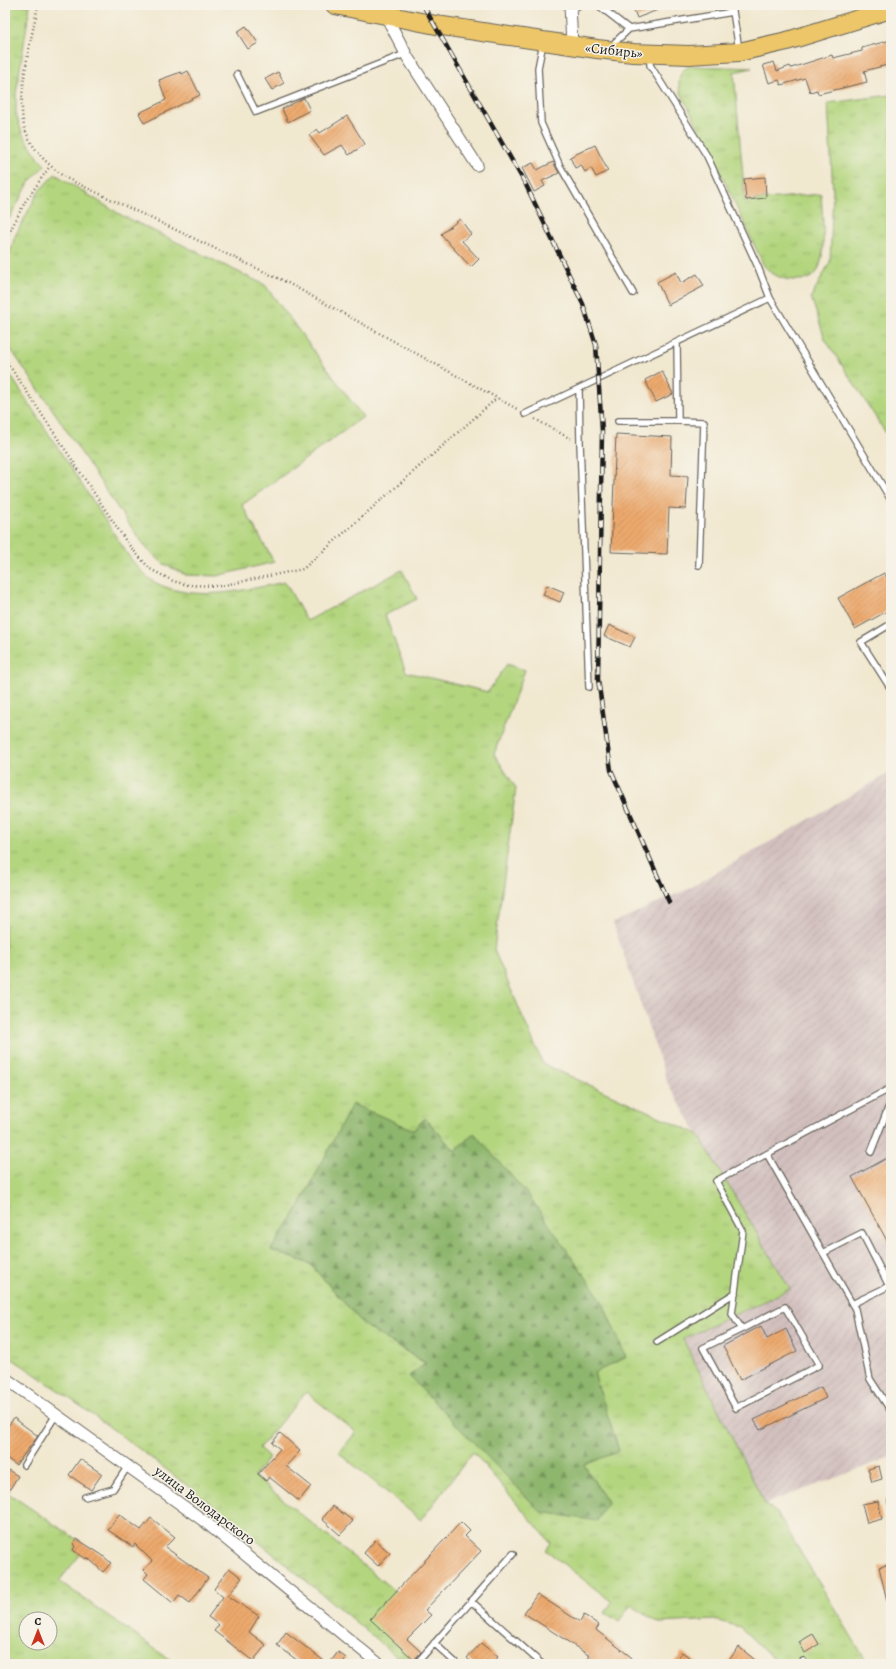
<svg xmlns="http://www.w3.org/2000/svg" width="896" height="1669" viewBox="0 0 896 1669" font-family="Alegreya,serif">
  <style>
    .industrial { fill: url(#industrial-furrows) }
    .grass { fill: url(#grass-tufts); stroke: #68784d; fill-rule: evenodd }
    .forest { fill: url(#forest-firs); stroke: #556944 }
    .building { fill: url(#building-hatch) }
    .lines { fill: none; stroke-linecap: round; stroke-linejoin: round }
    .service-casing { stroke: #67635b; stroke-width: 8 }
    .minor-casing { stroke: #67635b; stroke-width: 13 }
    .trunk-casing { stroke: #67635b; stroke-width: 20 }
    .path { stroke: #67635b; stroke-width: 2.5; stroke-dasharray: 1 3; stroke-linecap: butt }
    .service { stroke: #fff; stroke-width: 5.5 }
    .minor { stroke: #fff; stroke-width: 11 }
    .trunk { stroke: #ecc669; stroke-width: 18 }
    .rail-casing { stroke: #1c1c1c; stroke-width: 4.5 }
    .rail { stroke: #f7f3e8; stroke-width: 3; stroke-dasharray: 9; stroke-linecap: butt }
    .labels { text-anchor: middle; stroke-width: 3; stroke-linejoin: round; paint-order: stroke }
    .street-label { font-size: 14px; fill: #1c1c1c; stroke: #f7f3e8 }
  </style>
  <defs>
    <pattern id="industrial-furrows" width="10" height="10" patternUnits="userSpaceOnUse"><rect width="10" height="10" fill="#d1bfbe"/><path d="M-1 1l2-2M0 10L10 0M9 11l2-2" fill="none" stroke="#b3a4a3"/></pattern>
    <pattern id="grass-tufts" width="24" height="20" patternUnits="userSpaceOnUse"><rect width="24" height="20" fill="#b3d57e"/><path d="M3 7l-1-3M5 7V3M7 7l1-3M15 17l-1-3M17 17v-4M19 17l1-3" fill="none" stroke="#99b66c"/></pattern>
    <pattern id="forest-firs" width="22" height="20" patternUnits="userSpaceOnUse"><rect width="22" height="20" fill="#8eb66d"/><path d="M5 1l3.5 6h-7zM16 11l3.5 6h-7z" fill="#739359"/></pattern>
    <pattern id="building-hatch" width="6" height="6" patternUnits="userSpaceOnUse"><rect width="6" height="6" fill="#eca96d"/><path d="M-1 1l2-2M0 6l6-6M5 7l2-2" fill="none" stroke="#ca915e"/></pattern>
  </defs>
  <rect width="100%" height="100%" fill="#f7f3e8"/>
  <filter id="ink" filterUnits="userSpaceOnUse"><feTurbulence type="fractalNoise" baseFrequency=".025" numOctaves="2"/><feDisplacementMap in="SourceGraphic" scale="8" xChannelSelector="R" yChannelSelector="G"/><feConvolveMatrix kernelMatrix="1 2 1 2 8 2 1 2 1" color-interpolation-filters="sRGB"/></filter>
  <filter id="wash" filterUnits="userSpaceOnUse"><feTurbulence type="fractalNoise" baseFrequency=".012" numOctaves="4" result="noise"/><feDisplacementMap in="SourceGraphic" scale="16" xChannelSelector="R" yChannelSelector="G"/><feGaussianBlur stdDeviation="0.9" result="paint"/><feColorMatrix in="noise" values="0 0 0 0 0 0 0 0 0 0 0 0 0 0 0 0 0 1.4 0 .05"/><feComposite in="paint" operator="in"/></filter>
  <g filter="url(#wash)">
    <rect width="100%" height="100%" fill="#f1e8d0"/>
    <!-- industrial -->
    <path class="industrial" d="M891,772V1457L765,1504L683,1339L790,1289L668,1084L613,923L688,889Z"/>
    <!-- grass -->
    <path class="grass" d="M5,5H30L16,94V114L22,133L40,160L45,165L30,181L5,226Z
      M691,66L752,68L734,72L745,201L821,194C822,214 828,256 816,273C812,279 803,280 797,280C782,280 774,276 764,266L707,144L680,91C678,80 679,69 691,66Z
      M891,95V441L825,339L811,297L830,262L833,193L828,103Z
      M55,174L121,215L265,285L363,417L242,505L274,562L217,576L186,575L164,564L147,549L119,510L55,413L5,341V269L15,236L39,191Z
      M5,367L130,558C137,566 146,578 156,583C196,603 244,590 285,582L307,621L402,570L417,599L385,615L406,672L488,692L507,664L525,670L494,754L516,788L494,950L543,1064L698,1134L790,1289L683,1339L765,1504L777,1513L868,1664H779L740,1627L715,1620L659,1623L631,1605L619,1621L605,1613L612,1602L546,1550L551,1543L473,1452L421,1520L339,1453L356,1432L306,1392L259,1448L269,1457L254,1476L396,1592L410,1656L404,1663C276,1554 145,1447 5,1354ZM425,1118L455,1151L474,1133L625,1358L593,1373L619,1450L584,1465L607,1502L410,1376L426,1364L365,1326L310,1264L271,1250L299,1207L414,1130Z
      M5,1491L79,1541L73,1550L80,1555L59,1581L176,1664H5ZM26,1619H50V1643H26Z"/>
    <!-- forest -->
    <path class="forest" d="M352,1104L414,1130L425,1118L455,1151L474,1133L529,1196L601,1299L626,1357L594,1373L619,1451L584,1465L607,1502L597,1521L541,1512L409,1376L426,1363L365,1326L310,1264L271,1250L299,1207Z"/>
    <g id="blocks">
      <!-- building -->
      <path class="building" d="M632,5H668V6L637,18Z
        M246,26L258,43L248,49L237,32Z
        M891,40V64L864,71L867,82L818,94L817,90L810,92L805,78L781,85L779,80L769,83L763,65L774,62L777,71L790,66L791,68L832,55L833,58L862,51V48Z
        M188,71L200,95L144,123L139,113L166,100L159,80L181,72L182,74Z
        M278,72L284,83L272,90L265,79Z
        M304,98L310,110L288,122L282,109Z
        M347,116L365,144L349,155L342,145L324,155L309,135L317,129L320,133Z
        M595,145L608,171L596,177L591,168L585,172L581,165L575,168L570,157Z
        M553,162L559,173L542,181L545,186L534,192L522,168L533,163L537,170Z
        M765,177L766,198L746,200L744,179Z
        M460,219L471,234L462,241L479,259L471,267L453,248L441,234Z
        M676,272L681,283L697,274L704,286L668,305L657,282Z
        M662,371L673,394L656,402L645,380Z
        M616,434L672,437L671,475L688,476L686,509L669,508L667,554L611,552Z
        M884,573L891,585V609L855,629L838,598Z
        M547,585L564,592L560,602L543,595Z
        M609,625L635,637L630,647L604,636Z
        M891,1156V1248L852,1177Z
        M761,1326L767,1339L786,1329L797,1351L740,1380L723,1346Z
        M821,1387L826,1398L760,1430L754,1420Z
        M14,1418L38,1436L16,1465L5,1457V1430Z
        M280,1433L300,1451L286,1466L311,1486L299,1501L269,1477L266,1481L258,1474L280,1449L272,1443Z
        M80,1459L102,1474L91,1490L69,1475Z
        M879,1466L882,1479L872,1482L868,1469Z
        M5,1468L18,1476L5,1497Z
        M878,1501L882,1519L867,1523L862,1504Z
        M333,1506L353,1521L340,1535L322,1519Z
        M119,1514L141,1530L151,1518L175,1537L165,1547L208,1578L190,1603L179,1595L173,1603L144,1579L148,1574L144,1570L152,1561L135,1544L133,1547L108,1530Z
        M461,1522L470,1531L465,1536L481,1551L425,1610L431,1615L407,1639L421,1652L414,1660L370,1619Z
        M77,1539L102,1555L111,1563L103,1572L87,1557L86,1559L73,1550L75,1546L73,1544Z
        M375,1540L390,1553L378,1566L364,1553Z
        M891,1564V1601H887L879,1567Z
        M229,1568L242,1578L228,1596L259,1616L249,1632L266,1645L253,1661L214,1631L219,1625L208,1617L223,1597L214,1589Z
        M537,1594L580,1622L584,1615L599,1625L596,1630L631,1657L626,1664H584L590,1656L524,1613Z
        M286,1632L328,1664H302L277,1645Z
        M813,1634L819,1644L805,1653L799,1642Z
        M481,1643L498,1657L492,1664H474L467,1658Z
        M739,1647L760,1664H726Z
        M338,1652L346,1658L342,1664H329Z
        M682,1652L699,1664H674Z"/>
    </g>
  </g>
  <g filter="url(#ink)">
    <use href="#blocks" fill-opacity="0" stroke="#67635b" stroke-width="1"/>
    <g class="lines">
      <defs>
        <path id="service" d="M598,5L629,29
          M732,5L739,50
          M569,8L570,10L580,5
          M543,43L538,68L541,123L560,166L633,293
          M610,47L629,29L733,12
          M237,74L256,112L405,54
          M770,298L891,500
          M579,389L580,443L589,687
          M525,414L770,298L758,267L707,156L650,65V56
          M618,421H678L677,343
          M678,421L704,422L699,565
          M891,624L861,642L891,689
          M871,1152L891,1101
          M767,1154L855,1309L870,1379L891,1411
          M823,1253L862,1233L889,1286L852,1304
          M742,1329L785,1307L819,1365L736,1408L703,1348L742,1329L732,1314L743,1231L716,1181L891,1088
          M657,1342L735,1293
          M24,1465L56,1415
          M85,1497L113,1489L128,1466
          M891,1501V1502
          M471,1601L542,1664
          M434,1643L457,1664
          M803,1661L804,1664
          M416,1664L513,1554"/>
        <path id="minor" d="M570,5L572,45
          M384,12L408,58L477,165
          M5,1378L204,1521L379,1664"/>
        <path id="trunk" d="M335,5L436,25L597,49L633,53L689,55L739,52L787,41L891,9"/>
      </defs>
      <!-- service casing -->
      <use href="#service" class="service-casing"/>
      <!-- minor casing -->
      <use href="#minor" class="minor-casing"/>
      <!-- trunk casing -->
      <use href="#trunk" class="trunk-casing"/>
      <!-- path -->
      <path class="path" d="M38,5C32,37 15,100 25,129C32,150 49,166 66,178L288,283L519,410
        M5,241L25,202L50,166
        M5,359L128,544L150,569L173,581L188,585L220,586L303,569L497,398
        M535,419L571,439"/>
      <!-- service -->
      <use href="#service" class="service"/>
      <!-- minor -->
      <use href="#minor" class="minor"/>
      <!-- trunk -->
      <use href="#trunk" class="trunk"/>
      <defs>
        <path id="rail" d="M423,5L526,185L583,304L596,345L602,431L598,679L611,770L669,902"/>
      </defs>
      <!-- rail casing -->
      <use href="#rail" class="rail-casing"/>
      <!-- rail -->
      <use href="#rail" class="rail"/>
    </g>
  </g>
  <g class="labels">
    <!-- street labels -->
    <g class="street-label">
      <text transform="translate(614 50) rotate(6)" y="5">«Сибирь»</text>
      <text transform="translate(205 1505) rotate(37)" y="5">улица Володарского</text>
    </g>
  </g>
  <!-- margin -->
  <rect width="896" height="1669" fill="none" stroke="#f7f3e8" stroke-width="20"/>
  <!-- north arrow -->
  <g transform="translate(38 1631)"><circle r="19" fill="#f7f3e8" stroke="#9f9d96"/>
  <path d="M0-3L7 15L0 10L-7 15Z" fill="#c8321e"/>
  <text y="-6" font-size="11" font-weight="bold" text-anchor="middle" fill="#1c1c1c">С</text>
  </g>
</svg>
